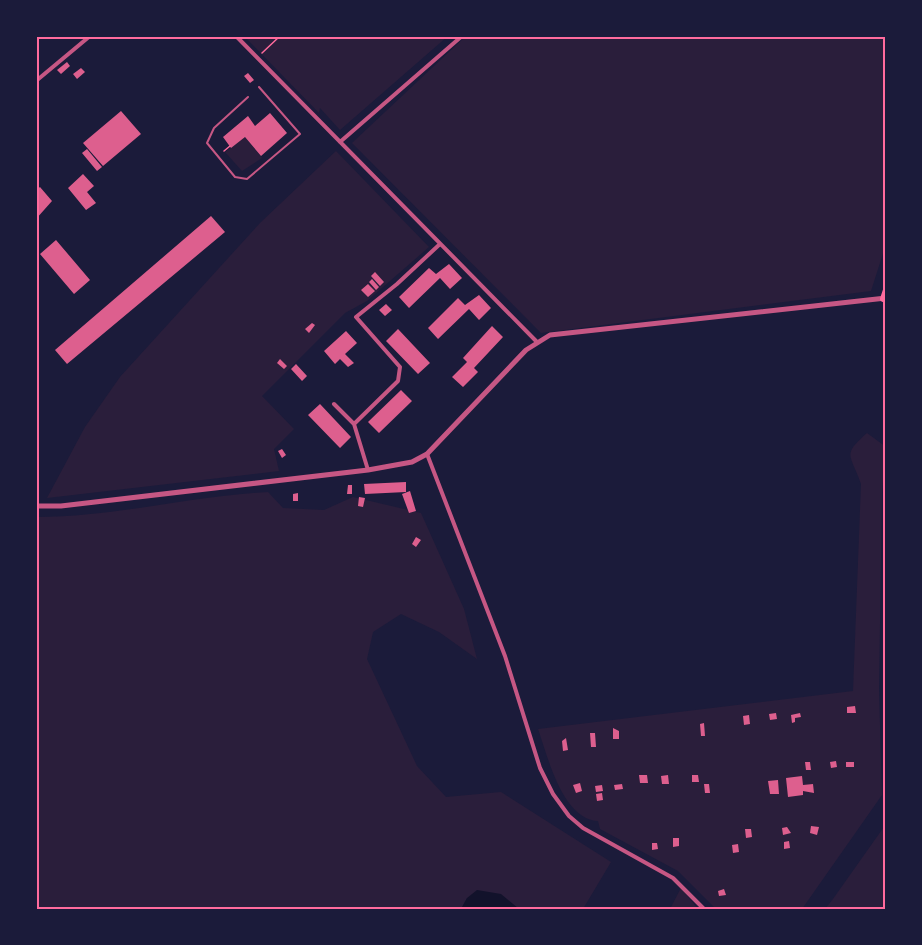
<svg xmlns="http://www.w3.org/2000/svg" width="922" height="945" viewBox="0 0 922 945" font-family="Karla,sans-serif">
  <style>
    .green { fill: #2a1e3b }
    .water { fill: #12122b }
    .building { fill: #dd5f8e }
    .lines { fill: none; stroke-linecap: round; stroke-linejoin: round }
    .path { stroke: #ff6b9d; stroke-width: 1.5 }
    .service { stroke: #c65784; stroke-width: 2 }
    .minor { stroke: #c65784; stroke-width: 4 }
    .tertiary { stroke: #c65784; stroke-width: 5 }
    .primary { stroke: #ff6b9d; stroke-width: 6 }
    .neatline { fill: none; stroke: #ff6b9d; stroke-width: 2 }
  </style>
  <rect width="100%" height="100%" fill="#1b1b3a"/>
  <!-- green -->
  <path class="green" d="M244,36H448L340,130L320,108L319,113Z
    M466,36H886V244L871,291L541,333L352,143Z
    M245,137L262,158L242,171L225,152Z
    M336,151L429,247L367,301L345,313L262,396L294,429L274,449L279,471L47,498L85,427L120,377L260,223Z
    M867,433L886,447L882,493L879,690L882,795L802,909H716L678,871L600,829L598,821C562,819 548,757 538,729L853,691L861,484C851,454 841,456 867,433Z
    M268,492L283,508L324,510L353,497L421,513L464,609L477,659L439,632L401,614L373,632L367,659L417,766L446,797L501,792L611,862L583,909H519L515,906L467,898L461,909H36L37,517C114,517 191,496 268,492Z
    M886,824L885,909H825L833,899Z
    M681,888L698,909H670Z"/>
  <!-- water -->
  <path class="water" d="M477,890L501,894L519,909H461L467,898Z"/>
  <!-- building -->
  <path class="building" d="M67,62L70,66L61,74L57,70Z
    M81,68L85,72L77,79L73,74Z
    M248,73L254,80L250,83L244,76Z
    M121,111L141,134L103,166L83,143Z
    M270,113L287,133L261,156L245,137L231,148L223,137L248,116L255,126Z
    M87,149L102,167L97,171L82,153Z
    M83,174L94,186L87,192L96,203L86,210L68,188Z
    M40,187L52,201L36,219V190Z
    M211,216L225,232L67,364L55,350Z
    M56,240L90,280L74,294L40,254Z
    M449,264L462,278L450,289L440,278L409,308L399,297L429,268L436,274Z
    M375,272L384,282L380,286L371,276Z
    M372,279L379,287L376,290L369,282Z
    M368,284L375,291L368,297L361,290Z
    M479,295L491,308L479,320L469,309L438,339L428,328L458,298L465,305Z
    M386,304L392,310L385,316L379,310Z
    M312,323L315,325L309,333L305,329Z
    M492,326L503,337L474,368L478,372L463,387L452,377L467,362L463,358Z
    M398,329L430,363L418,374L386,341Z
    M346,331L357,343L345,354L354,363L348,367L340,359L335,364L324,351Z
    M280,359L287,366L284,369L277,363Z
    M296,364L307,376L302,381L291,369Z
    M401,390L412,401L379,433L368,422Z
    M320,404L351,437L340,448L308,415Z
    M282,449L286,455L282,458L278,451Z
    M406,482V492L365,494L364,484Z
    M348,485H352V494H347Z
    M410,491L416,511L409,513L402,494Z
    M298,493V501H293V494Z
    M359,497L365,498L363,507L358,506Z
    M416,537L421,540L416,547L412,544Z
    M855,706L856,713H847V707Z
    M776,713L777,719L770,720L769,714Z
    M800,713L801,717L795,718V722L792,723L791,715Z
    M749,715L750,724L744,725L743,716Z
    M704,723L705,736H701L700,724Z
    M613,728L619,731V739H613Z
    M590,733H595L596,747H591Z
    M566,738L568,750L563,751L562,741Z
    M836,761L837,767L831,768L830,762Z
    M805,762H810L811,770H806Z
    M846,762H854V767H846Z
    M639,775H647L648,783H640Z
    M668,775L669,784H662L661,776Z
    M692,775H698L699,782H692Z
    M802,776L803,785L813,784L814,793L803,791V795L788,797L786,778Z
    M778,780L779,794H770L768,781Z
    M580,783L582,791L576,793L573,785Z
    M622,784L623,789L615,790L614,785Z
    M704,784H709L710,793H705Z
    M602,785L603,791L596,792L595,786Z
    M602,793L603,800L597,801L596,794Z
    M811,826L819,827L817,835L810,833Z
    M787,827L791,833L783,835L782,828Z
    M745,829H751L752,837L746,838Z
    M673,838H679V846L673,847Z
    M789,841L790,848L784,849V842Z
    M652,843H657L658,849L652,850Z
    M738,844L739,852L733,853L732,845Z
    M724,889L726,895L719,896L718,891Z"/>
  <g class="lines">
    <!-- path -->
    <path class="path" d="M262,53L280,36
      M224,151L230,146"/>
    <!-- service -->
    <path class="service" d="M248,97L214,128L207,143L235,177L247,179L300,134L259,87"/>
    <!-- minor -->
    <path class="minor" d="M236,36L537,342
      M36,81L90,36
      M340,142L462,36
      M334,404L354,424
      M427,454L505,656L540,768L553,794L569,816L583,828L673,878L704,909
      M368,470L354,424L398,381L400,367L356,317L397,284L440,244"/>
    <!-- tertiary -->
    <path class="tertiary" d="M36,506H61L368,470L412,462L427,454L526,350L550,335L886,298"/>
    <!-- primary -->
    <path class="primary" d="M883,299L886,290
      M886,547V610"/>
  </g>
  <!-- border -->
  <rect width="922" height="945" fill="none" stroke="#1b1b3a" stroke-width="75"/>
  <rect x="38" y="38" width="846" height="870" class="neatline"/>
</svg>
